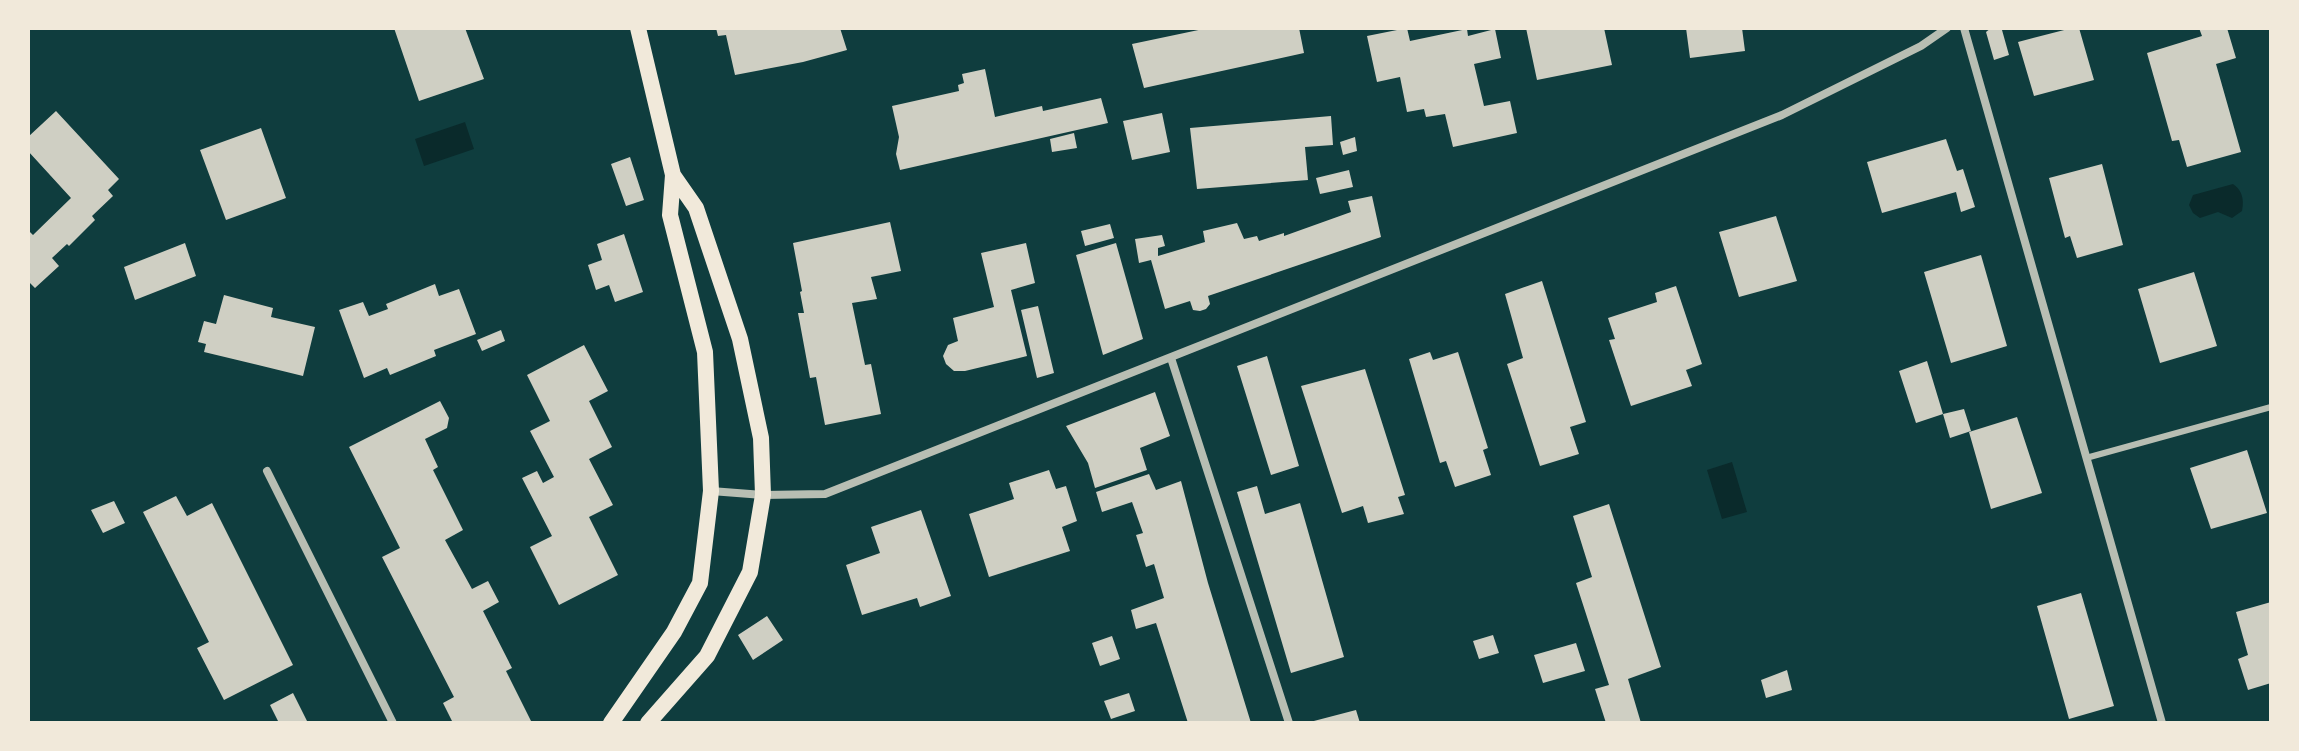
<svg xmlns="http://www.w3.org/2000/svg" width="2299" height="751" viewBox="0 0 2299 751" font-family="Lora,serif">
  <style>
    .water { fill: #0a2a2b }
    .building { fill: #cfcfc3 }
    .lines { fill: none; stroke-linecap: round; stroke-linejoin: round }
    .service { stroke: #b8beb3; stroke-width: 6 }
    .minor { stroke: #b8beb3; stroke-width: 8 }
    .secondary { stroke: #f1e9da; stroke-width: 16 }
  </style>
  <rect width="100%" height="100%" fill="#0f3d3e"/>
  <!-- water -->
  <path class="water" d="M468,121L465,122L474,149L424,166L415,139Z
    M2233,184C2243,191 2244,200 2242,211L2232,218L2218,212L2200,218L2193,213L2189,205L2193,195Z
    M1732,462L1747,512L1722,519L1707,470Z"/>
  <!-- building -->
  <path class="building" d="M394,28H465L484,79L419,101Z
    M716,28H840L847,50L803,62L735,75L726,35L718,36Z
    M1208,28H1299L1304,53L1144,88L1132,44Z
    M1407,28L1410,41L1467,29L1468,36L1495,29L1501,58L1474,64L1484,106L1510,101L1517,133L1453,147L1445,114L1426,117L1424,109L1407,112L1400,77L1377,82L1367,36Z
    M1526,28H1604L1612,65L1537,80Z
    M1686,28H1742L1745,51L1690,58Z
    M1991,28H2005L2002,30L2009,55L1994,60L1986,32Z
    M2072,28H2079L2094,80L2034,96L2018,42Z
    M2199,28H2227L2236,58L2216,64L2241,152L2187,167L2179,140L2172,141L2147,53L2202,36Z
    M985,69L995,117L1042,106L1043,111L1101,98L1108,123L900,170L896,154L899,137L892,106L959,91L958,85L964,83L962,74Z
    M56,111L119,179L108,190L113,196L92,216L95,220L69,246L67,244L52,258L59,266L35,288L28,281V230L33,235L71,198L28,151V137Z
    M1162,113L1170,152L1132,160L1123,121Z
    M1331,116L1333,145L1305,147L1308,180L1197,189L1190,128Z
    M261,128L286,198L226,220L200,150Z
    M1074,133L1077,148L1052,152L1050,139Z
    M1355,137L1357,151L1343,155L1340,142Z
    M1946,139L1957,171L1963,169L1975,207L1961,212L1956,192L1882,213L1867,162Z
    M630,157L644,200L626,206L611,164Z
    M2102,164L2123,245L2077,258L2070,236L2065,238L2049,178Z
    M1349,170L1353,187L1320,194L1316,178Z
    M1372,196L1381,237L1208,296L1210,304L1206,309L1200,311L1193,310L1190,301L1165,309L1151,260L1139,263L1135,239L1162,235L1165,246L1158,248V256L1205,242L1203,231L1237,223L1244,239L1257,236L1259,241L1284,233V236L1351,212L1348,201Z
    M1776,216L1797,281L1739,297L1719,232Z
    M890,222L901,271L871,277L877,299L852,303L865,365L871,364L881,414L825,425L816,377L810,378L798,313H804L800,292L802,291L793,243Z
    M1110,224L1114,238L1085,246L1081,231Z
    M624,234L643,292L615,302L609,285L596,290L588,265L602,260L597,244Z
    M185,243L196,276L135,300L124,267Z
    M1026,243L1035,283L1011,290L1027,356L965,371H954L946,364L943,356L948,345L958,341L953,318L994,307L981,253Z
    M1116,243L1143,339L1103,355L1076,255Z
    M1981,255L2007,346L1951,363L1924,272Z
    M2194,272L2217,346L2160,363L2138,289Z
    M1542,281L1586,422L1570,427L1579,454L1540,466L1507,364L1523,358L1505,294Z
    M435,284L439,296L459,289L476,334L434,350L436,356L390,375L387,368L364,378L339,310L363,302L369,316L388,309L386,304Z
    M1676,286L1702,364L1686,370L1692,386L1631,406L1609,340L1615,339L1608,318L1657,302L1655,293Z
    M224,295L273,308L271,317L315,327L303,376L204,352L206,344L198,342L204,321L216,324Z
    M1038,306L1054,373L1037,378L1021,310Z
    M501,330L505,341L482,351L477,340Z
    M584,345L608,391L589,401L612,447L589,459L613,505L589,517L618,575L559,605L530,547L552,536L522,478L537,471L543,483L554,477L530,431L550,421L527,375Z
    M1430,352L1433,360L1458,352L1488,448L1483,450L1491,475L1455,487L1446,461L1440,463L1409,359Z
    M1267,356L1299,466L1271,475L1237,366Z
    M1927,361L1943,414L1964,409L1971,431L1950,438L1943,414L1916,423L1899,371Z
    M1365,369L1405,495L1398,497L1404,514L1368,523L1363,506L1342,513L1301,386Z
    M1155,392L1170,436L1140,448L1147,470L1095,488L1088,463L1066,426Z
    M440,401L449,418L447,428L425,439L438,467L433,470L463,530L445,540L472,589L488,581L499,602L483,611L512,668L506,671L532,723H453L443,703L454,697L382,557L400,548L349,447Z
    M2017,417L2042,493L1991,509L1969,432Z
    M2247,450L2267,513L2211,529L2190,468Z
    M1049,470L1056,489L1066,486L1077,521L1062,527L1070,551L989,577L969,514L1014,499L1009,483Z
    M1149,474L1156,490L1181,481L1208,583L1251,723H1188L1156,623L1136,629L1131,610L1164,598L1154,564L1146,567L1136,535L1143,533L1132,502L1102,512L1096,492Z
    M1257,486L1265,514L1300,503L1344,657L1291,673L1237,492Z
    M176,496L187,516L212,503L293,665L224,700L197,648L209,642L143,512Z
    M114,501L125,523L103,533L91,510Z
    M1609,504L1661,667L1628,679L1641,723H1606L1595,689L1609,685L1576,583L1592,577L1573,516Z
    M921,510L951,596L920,607L917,598L862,615L846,565L880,553L871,527Z
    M2081,593L2114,706L2069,719L2037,606Z
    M2271,602V683L2248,690L2238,659L2248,655L2236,612Z
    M767,616L783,640L753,660L738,635Z
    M1493,635L1499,653L1479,659L1473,641Z
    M1112,636L1120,659L1100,666L1092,643Z
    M1576,643L1585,671L1543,683L1534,655Z
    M1787,670L1792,690L1766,698L1761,680Z
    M293,693L308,723H279L270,705Z
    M1129,693L1135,711L1111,719L1104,701Z
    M1356,710L1360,723H1310V722Z"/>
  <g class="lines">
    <!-- service -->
    <path class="service" d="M2086,458L2271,407"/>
    <!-- minor -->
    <path class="minor" d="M1964,28L2162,723
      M1171,358L1289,723
      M267,471L393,723
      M711,491L763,495L825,494L1782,115L1921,46L1947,28"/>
    <!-- secondary -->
    <path class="secondary" d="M611,723L674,632L700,583L711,491L705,352L670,215L673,175L638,28
      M648,723L707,656L750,572L763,495L761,438L740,339L696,208L673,175"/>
  </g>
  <!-- border -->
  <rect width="2299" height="751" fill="none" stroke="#f1e9da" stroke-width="60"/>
</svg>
